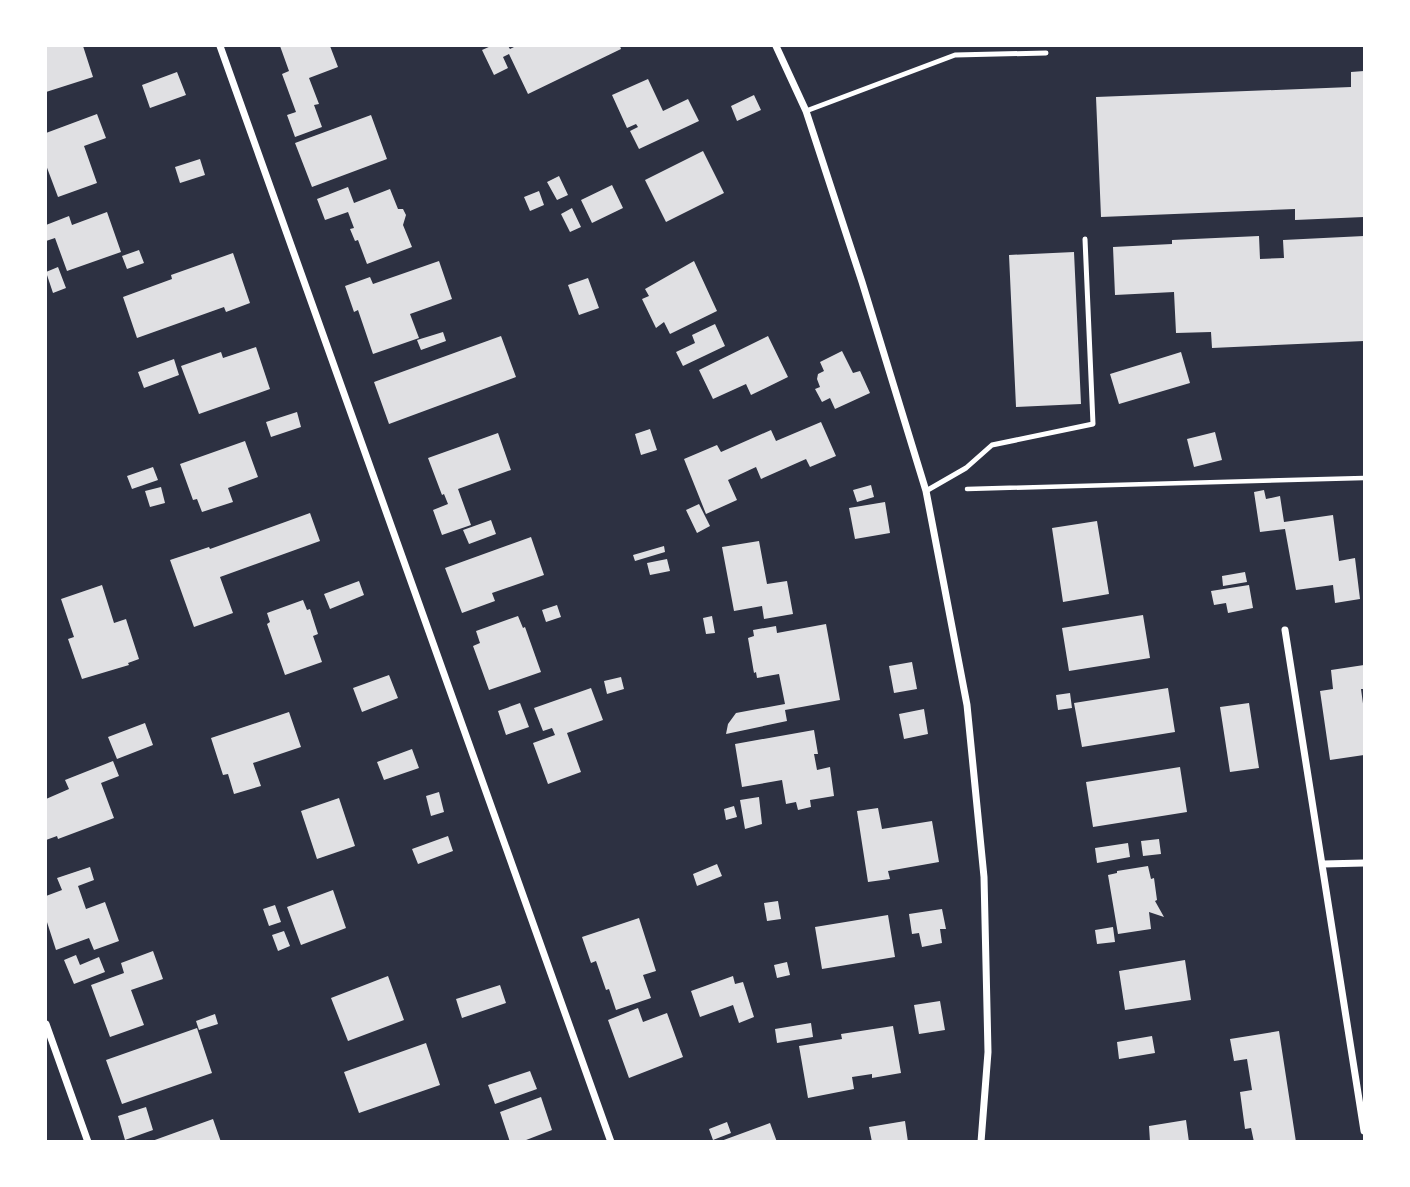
<svg xmlns="http://www.w3.org/2000/svg" width="1410" height="1187" viewBox="0 0 1410 1187" font-family="'Fira Sans Condensed',sans-serif">
  <style>
    .building { fill: #e0e0e3 }
    .lines { fill: none; stroke-linecap: round; stroke-linejoin: round }
    .path { stroke: #fff; stroke-width: 4.5 }
    .service { stroke: #fff; stroke-width: 5 }
    .minor { stroke: #fff; stroke-width: 7 }
  </style>
  <rect width="100%" height="100%" fill="#2d3142"/>
  <!-- building -->
  <path class="building" d="M46,46H83L93,77L46,92Z
    M280,46H330L338,67L309,78L319,104L314,105L322,127L295,137L287,115L296,112L282,74L289,71Z
    M491,46H508L510,49L516,46H620L621,49L528,94L509,54L503,57L508,68L494,75L482,50Z
    M1364,71V217L1295,220V209L1101,217L1096,97L1351,87V72Z
    M177,72L186,95L150,108L142,85Z
    M648,79L663,111L688,99L699,121L639,149L630,131L638,127L636,124L627,128L612,95Z
    M754,95L761,110L737,121L731,106Z
    M97,114L106,138L84,146L97,183L58,197L46,165V133Z
    M371,115L387,159L312,187L295,143Z
    M703,151L724,193L666,222L645,180Z
    M200,159L205,175L180,183L175,167Z
    M559,176L568,195L557,200L547,182Z
    M612,185L623,208L592,223L581,200Z
    M348,187L354,203L390,189L398,209H403L406,215L403,225L412,247L367,264L358,240L355,241L350,229L354,228L348,212L325,220L317,199Z
    M539,191L544,205L530,211L524,197Z
    M572,208L581,227L570,232L561,214Z
    M107,212L121,252L67,271L55,238L46,241V225L69,216L72,225Z
    M1259,236L1260,259L1284,258L1283,240L1364,236V341L1212,348L1211,332L1176,333L1174,292L1115,295L1113,247L1172,244V240Z
    M139,250L144,263L127,269L122,256Z
    M1074,252L1081,404L1016,407L1009,255Z
    M233,253L250,303L226,312L224,307L137,338L123,297L172,279L171,275Z
    M439,261L452,299L410,314L419,338L373,354L358,310L354,312L345,286L370,277L373,284Z
    M694,261L717,311L670,334L664,322L656,328L642,299L649,296L645,289Z
    M58,267L66,288L53,293L46,272Z
    M588,278L599,308L579,315L568,285Z
    M715,324L725,346L683,366L676,352L695,343L692,335Z
    M443,332L446,341L421,350L417,340Z
    M501,336L516,377L389,424L374,382Z
    M768,336L788,377L751,395L746,384L713,399L699,370Z
    M256,347L270,389L199,414L181,366L221,352L223,358Z
    M842,351L853,373L860,371L870,393L835,409L830,398L822,402L815,389L820,387L817,379L818,374L824,371L820,362Z
    M1181,352L1190,383L1119,404L1110,374Z
    M174,359L179,375L144,388L138,372Z
    M297,412L301,427L271,437L266,422Z
    M821,422L836,456L810,467L806,459L761,479L756,467L728,480L737,500L706,514L684,459L717,445L721,452L771,430L776,441Z
    M650,429L657,450L641,455L635,434Z
    M1215,432L1222,460L1194,467L1187,439Z
    M498,433L511,470L458,489L471,525L442,535L433,510L448,504L444,494L442,495L428,458Z
    M245,441L258,477L228,488L233,502L202,512L197,499L193,500L180,464Z
    M153,467L158,480L132,489L127,476Z
    M871,485L874,497L857,502L853,490Z
    M161,487L165,503L150,507L145,491Z
    M1264,490L1266,499L1280,496L1284,522L1333,515L1339,561L1355,558L1360,599L1335,603L1333,585L1296,590L1285,529L1260,532L1254,492Z
    M885,502L890,533L855,539L849,508Z
    M699,504L710,526L697,533L686,510Z
    M310,513L320,541L220,577L233,613L194,627L170,560L209,547L210,549Z
    M491,520L496,534L469,544L463,530Z
    M1097,521L1109,594L1063,602L1052,528Z
    M531,537L544,575L492,593L495,601L462,613L445,568Z
    M759,541L767,584L787,581L793,614L764,619L762,606L734,611L722,547Z
    M664,546L665,552L635,561L633,555Z
    M667,559L670,571L650,575L647,563Z
    M1245,572L1247,582L1223,586L1222,576Z
    M359,581L364,595L330,609L324,594Z
    M102,585L114,623L126,619L139,659L128,663L129,665L82,679L68,639L74,637L61,599Z
    M1249,585L1253,608L1228,613L1226,603L1214,605L1211,591Z
    M303,600L307,610L310,609L318,634L313,636L322,662L285,675L267,624L270,622L267,613Z
    M557,605L561,617L546,622L542,610Z
    M1143,615L1150,658L1069,671L1062,628Z
    M518,616L523,628L525,627L541,672L489,690L473,646L480,643L476,631Z
    M712,616L715,633L706,634L703,618Z
    M826,624L840,700L785,710L787,721L726,734L728,724L736,713L785,704L779,674L757,678L756,672L754,673L748,638L754,636L753,630L776,626L777,633Z
    M912,662L917,689L894,693L889,666Z
    M1364,665V689H1361L1364,711V755L1330,760L1320,691L1333,689L1331,670Z
    M389,675L398,698L362,712L353,688Z
    M621,677L624,689L607,694L604,681Z
    M591,688L603,720L567,733L581,772L548,784L533,743L555,735L552,728L543,731L534,708Z
    M1168,688L1175,732L1082,747L1074,703Z
    M1070,693L1072,708L1058,710L1056,695Z
    M520,703L529,727L506,735L498,711Z
    M1249,703L1259,768L1230,772L1220,707Z
    M924,709L928,734L904,739L899,714Z
    M289,712L301,747L253,763L261,786L234,794L228,774L223,775L211,738Z
    M145,723L153,745L117,759L108,737Z
    M814,730L818,754H814L817,770L830,767L834,796L810,800L811,807L798,810L796,802L786,804L782,780L742,787L735,744Z
    M412,749L419,768L384,780L377,762Z
    M113,761L119,776L101,783L114,818L58,839L57,836L46,840V799L69,789L65,780Z
    M1180,767L1187,812L1093,827L1086,782Z
    M439,792L444,812L431,816L426,796Z
    M759,797L762,824L745,829L740,800Z
    M339,798L355,846L317,859L301,811Z
    M734,806L737,817L726,820L724,809Z
    M878,808L882,829L932,821L939,862L888,871L890,879L868,882L857,811Z
    M448,836L453,851L418,864L412,849Z
    M1159,839L1161,854L1143,856L1141,841Z
    M1128,843L1130,857L1097,863L1095,848Z
    M717,864L722,876L697,886L693,874Z
    M1148,866L1151,879L1154,878L1157,900L1155,901L1164,917L1149,912L1151,929L1118,934L1108,875L1117,873V871Z
    M90,867L94,880L78,886L86,909L105,902L119,941L94,950L89,938L56,950L46,919V896L62,890L57,878Z
    M333,890L346,928L301,945L287,907Z
    M778,901L781,919L767,921L764,903Z
    M275,905L281,922L269,926L263,909Z
    M942,909L946,929H940L942,943L922,947L919,933L912,934L909,914Z
    M888,915L895,957L822,969L815,927Z
    M639,918L656,971L643,975L651,998L616,1010L609,989L606,990L596,961L591,963L582,937Z
    M1113,927L1115,942L1097,944L1095,930Z
    M284,931L290,946L278,951L272,935Z
    M153,951L163,979L131,990L144,1025L110,1037L91,985L124,973L121,963Z
    M76,955L80,965L99,957L105,972L74,984L64,960Z
    M1185,960L1191,1000L1125,1010L1119,971Z
    M787,962L790,975L777,978L774,965Z
    M388,976L404,1020L348,1041L331,998Z
    M733,976L735,984L743,982L754,1017L739,1023L733,1005L700,1017L691,991Z
    M500,985L506,1003L462,1018L456,999Z
    M940,1001L945,1030L919,1034L914,1005Z
    M638,1008L643,1022L667,1013L683,1057L629,1078L608,1020Z
    M215,1014L218,1024L199,1030L196,1021Z
    M811,1023L813,1037L777,1043L775,1029Z
    M893,1026L901,1073L872,1078V1074L852,1077L854,1089L808,1098L799,1046L842,1039L841,1034Z
    M197,1028L212,1073L122,1104L106,1060Z
    M1279,1031L1296,1142H1254L1251,1128L1245,1129L1240,1092L1252,1090L1247,1059L1234,1061L1230,1039Z
    M1152,1036L1155,1053L1119,1059L1117,1042Z
    M426,1043L440,1085L359,1113L344,1072Z
    M530,1071L537,1089L495,1104L488,1085Z
    M541,1097L552,1130L521,1142H510L500,1112Z
    M146,1107L153,1130L125,1140L118,1116Z
    M213,1119L221,1142H152V1141Z
    M1186,1120L1189,1142H1150L1149,1126Z
    M905,1121L908,1142H872L869,1127Z
    M727,1122L731,1133L713,1140L709,1129Z
    M770,1123L777,1142H721V1141Z"/>
  <g class="lines">
    <!-- path -->
    <path class="path" d="M967,489L1364,478"/>
    <!-- service -->
    <path class="service" d="M806,111L955,55L1046,53
      M926,491L966,468L992,445L1093,424L1085,239"/>
    <!-- minor -->
    <path class="minor" d="M220,46L611,1142
      M776,46L806,111L862,282L926,491L967,705L984,877L988,1052L981,1142
      M1285,630L1364,1131
      M1323,864L1364,863
      M46,1024L88,1142"/>
  </g>
  <!-- border -->
  <rect width="1410" height="1187" fill="none" stroke="#ffffff" stroke-width="94"/>
</svg>
